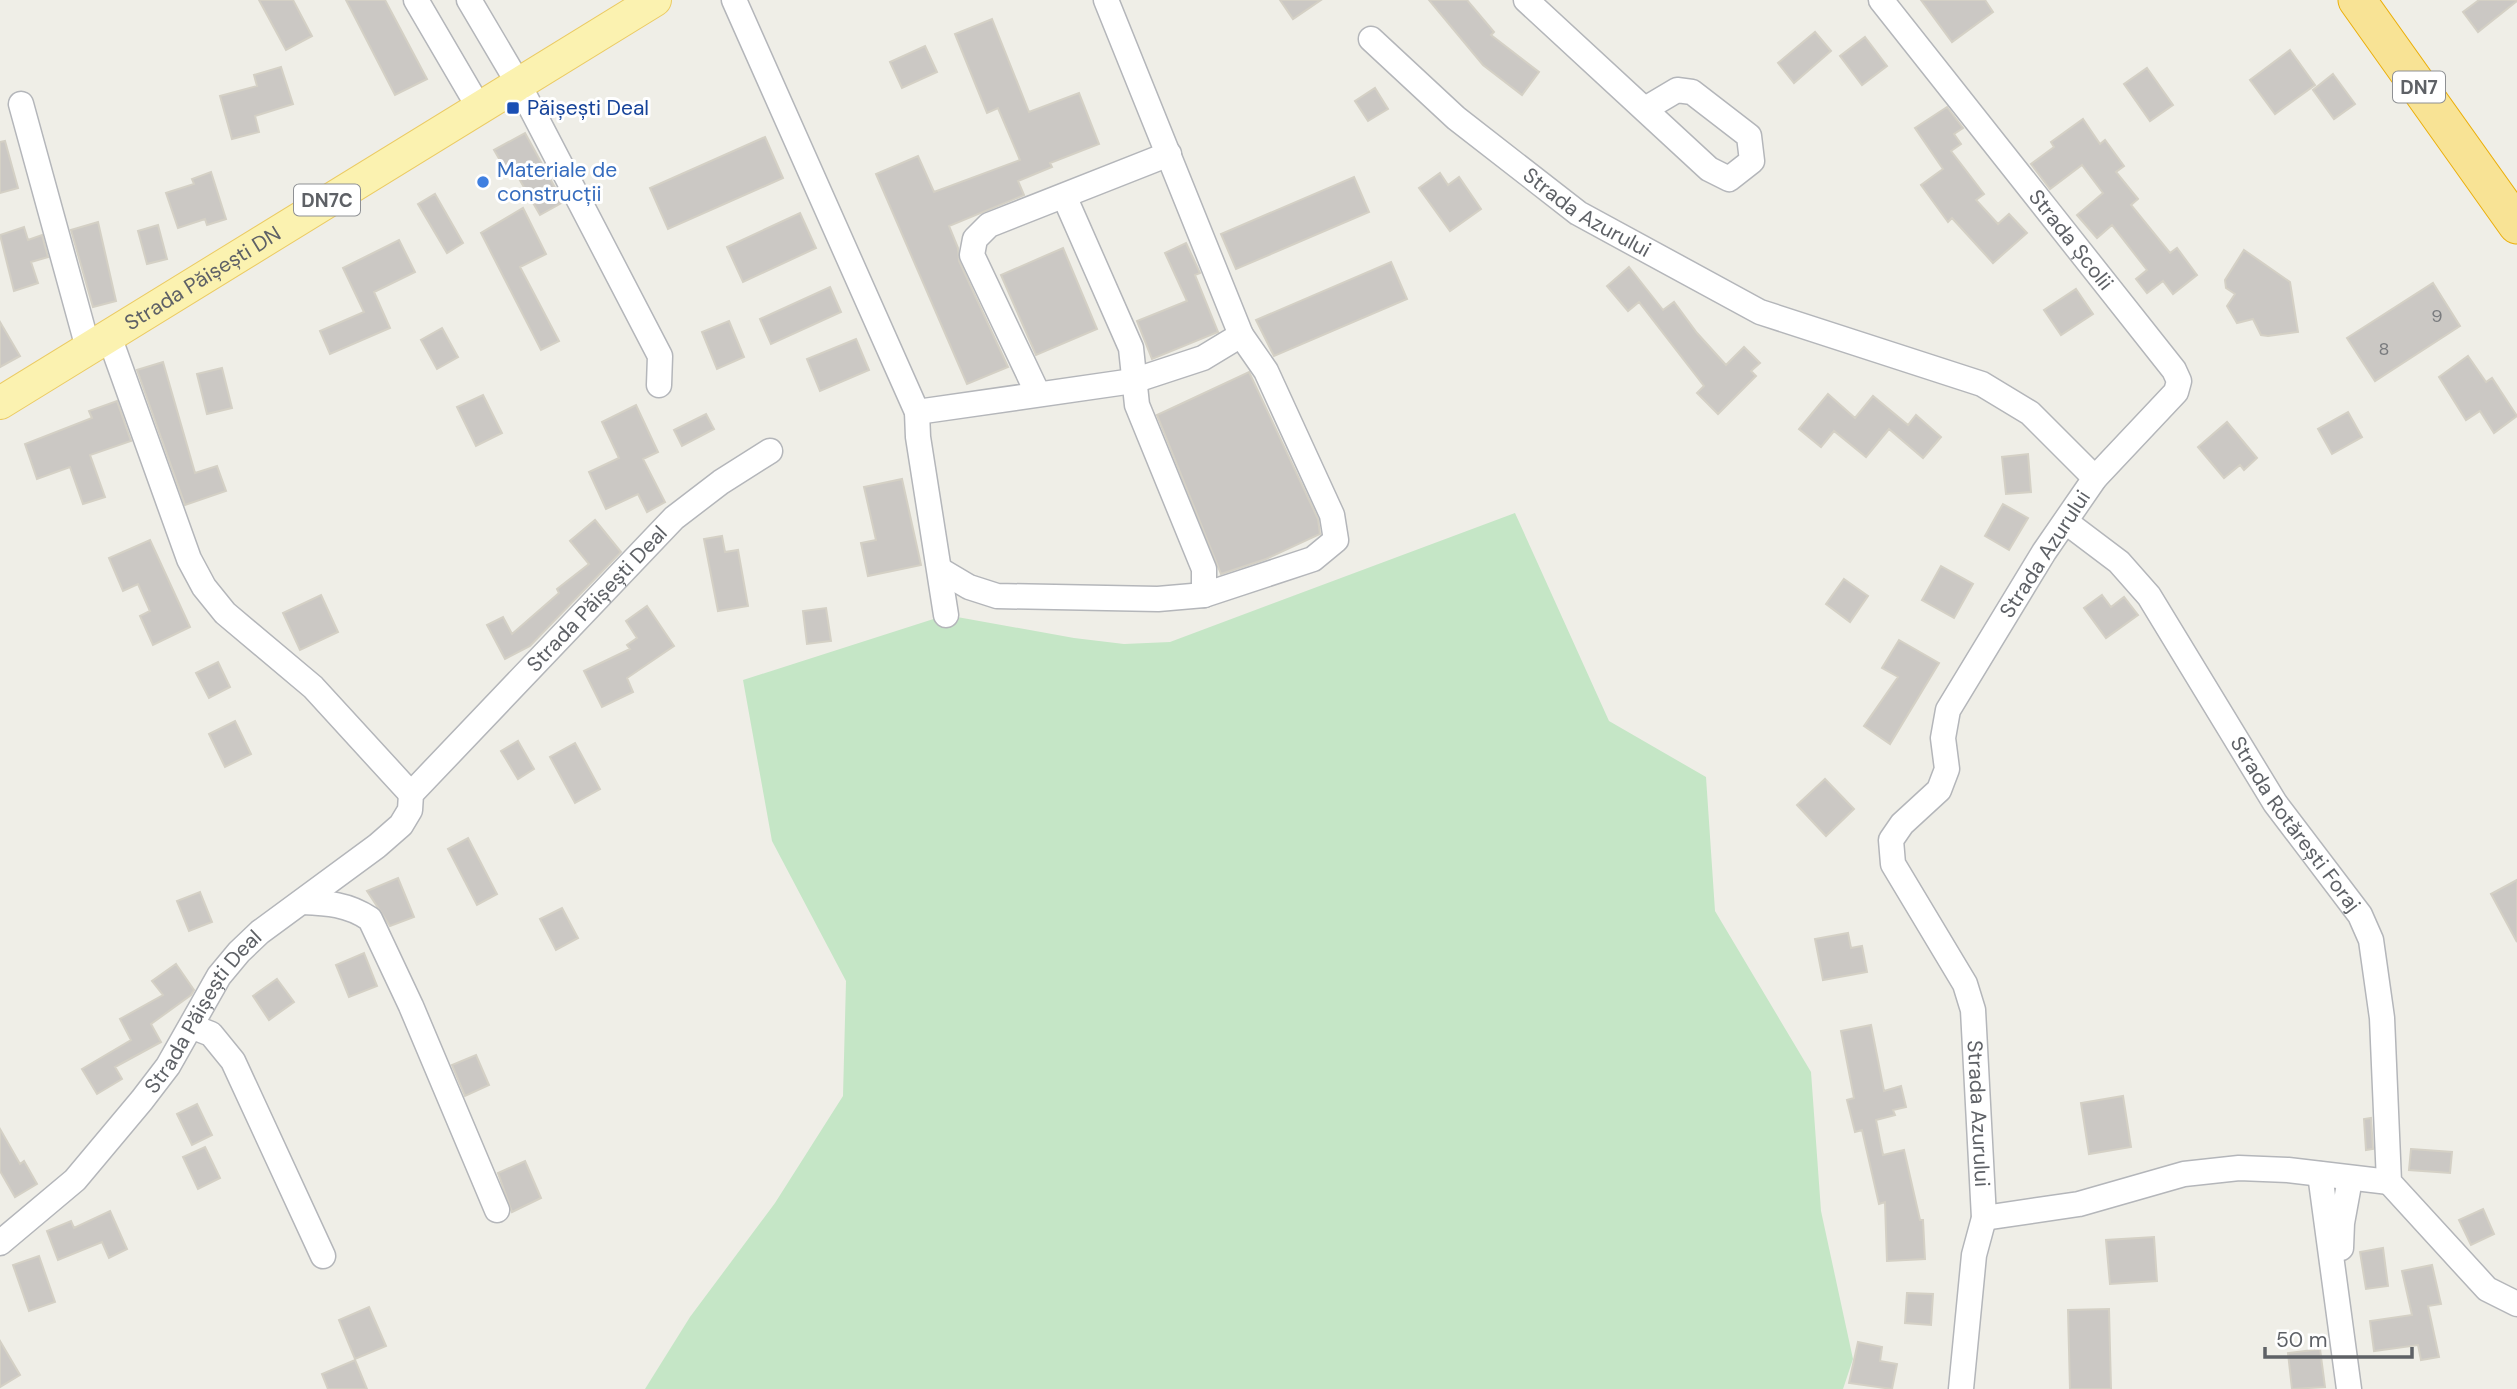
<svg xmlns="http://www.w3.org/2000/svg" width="2517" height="1389" viewBox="0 0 2517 1389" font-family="'DM Sans',sans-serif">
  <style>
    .green { fill: #c5e6c6 }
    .building { fill: #cbc8c4; stroke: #d4d0c5; stroke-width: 2 }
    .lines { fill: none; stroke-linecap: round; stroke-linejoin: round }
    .minor-casing { stroke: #b4b6ba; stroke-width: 27 }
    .major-casing { stroke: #ebcb64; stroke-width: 34 }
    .highway-casing { stroke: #ebaf0b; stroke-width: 39 }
    .minor { stroke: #fff; stroke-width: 24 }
    .major { stroke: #fbf2b0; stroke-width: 32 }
    .highway { stroke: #f8e395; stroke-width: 37 }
    .transit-dot { fill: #1a4fb4; stroke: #fff; stroke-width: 2.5 }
    .shop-dot { fill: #3f7fe0; stroke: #fff; stroke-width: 2.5 }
    .labels { text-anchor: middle; stroke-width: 6; stroke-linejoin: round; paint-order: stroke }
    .number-label { font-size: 18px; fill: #797b7e }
    .shield { fill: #fff; stroke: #8e9094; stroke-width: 2 }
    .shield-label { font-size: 19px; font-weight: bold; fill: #5e6166 }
    .transit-label { font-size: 21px; fill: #164399; stroke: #fff; text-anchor: start }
    .shop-label { font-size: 21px; fill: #366cbe; stroke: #fff; text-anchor: start }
    .street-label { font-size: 21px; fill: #5e6166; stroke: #fff }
  </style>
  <rect width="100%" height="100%" fill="#efeee7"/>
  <!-- green -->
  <path class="green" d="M1515,513L1609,721L1706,777L1715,911L1811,1072L1821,1211L1853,1359L1843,1389H645L690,1317L775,1203L843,1096L846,981L772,841L743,680L946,615L1074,638L1124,644L1170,642Z"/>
  <!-- building -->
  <path class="building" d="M259,0H293L312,36L286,50Z
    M346,0H385L427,79L395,95Z
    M1280,0H1321L1293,19Z
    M1429,0H1467L1494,32L1491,35L1539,72L1522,95L1483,65Z
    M1921,0H1985L1993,12L1952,42Z
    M2479,0H2517V1L2478,32L2463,12Z
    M992,19L1029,112L1079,93L1099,144L1050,163L1052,167L1018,181L1024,195L949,226L958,248L959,261L1008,367L967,384L876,174L918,156L934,192L1020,160L998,108L987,113L955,34Z
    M1815,32L1831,51L1794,83L1778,63Z
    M1865,37L1887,66L1862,85L1840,56Z
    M925,46L937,72L902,88L890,62Z
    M2290,50L2315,85L2275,114L2250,80Z
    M281,67L293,104L255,116L259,132L232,139L220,96L257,86L254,75Z
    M2147,68L2173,105L2150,121L2124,84Z
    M2333,74L2355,104L2334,119L2313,90Z
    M1375,88L1388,109L1368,121L1355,101Z
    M1947,107L1963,128L1954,134L1961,144L1951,151L1984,194L1976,200L1998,224L2009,214L2027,233L1993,263L1952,218L1948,222L1921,185L1943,169L1915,128Z
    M2083,119L2100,144L2105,140L2124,166L2116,172L2138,199L2131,205L2170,253L2177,248L2197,275L2173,294L2163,281L2147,293L2136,279L2147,270L2112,225L2097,238L2077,215L2103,193L2082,165L2050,189L2031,164L2054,147L2051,142Z
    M525,133L563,202L540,215L514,170L508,174L494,150Z
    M765,137L783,178L668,229L650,188Z
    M5,141L18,188L0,193V142Z
    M211,172L226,219L207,225L205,219L178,228L166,193L194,184L192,179Z
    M1440,173L1448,185L1459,177L1481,209L1450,231L1419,188Z
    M1354,177L1369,212L1236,269L1221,234Z
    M435,194L463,243L447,253L418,204Z
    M523,208L546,254L520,267L559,341L541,350L481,233Z
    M800,213L816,248L743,282L727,247Z
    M98,222L116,301L93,307L71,230Z
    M158,225L167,259L147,264L138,231Z
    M24,227L28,240L42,235L48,257L31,262L38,283L14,291L0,235Z
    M399,240L415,272L374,292L390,328L330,354L320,331L364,312L343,268Z
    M1186,243L1200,273L1195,275L1218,332L1152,359L1137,321L1187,301L1165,253Z
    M1063,248L1097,329L1036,355L1001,275Z
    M2244,250L2290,282L2298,332L2268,336L2261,335L2253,319L2237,323L2227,306L2235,294L2226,288L2225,280Z
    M1391,262L1407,299L1274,356L1256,320Z
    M1629,267L1663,310L1674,302L1697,333L1726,365L1744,347L1760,363L1751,371L1756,376L1718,414L1697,393L1704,386L1639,302L1628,311L1607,286Z
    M2433,283L2460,326L2375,381L2347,338Z
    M830,287L841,312L771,344L760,319Z
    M2076,289L2093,314L2061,335L2044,310Z
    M729,321L744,357L717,369L702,332Z
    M0,322L20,356L0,367Z
    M442,328L458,357L437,369L421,340Z
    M856,339L869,370L820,391L807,359Z
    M2468,356L2486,382L2492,378L2517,416L2494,433L2480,411L2466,420L2439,377Z
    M163,362L195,473L217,466L226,491L185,505L137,370Z
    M222,368L232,408L207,414L197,374Z
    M1249,372L1318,519L1320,534L1266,559L1221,574L1157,415Z
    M1828,394L1855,418L1873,396L1908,425L1916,415L1941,437L1923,458L1889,429L1866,457L1834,431L1821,447L1799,429Z
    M483,395L502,433L476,446L457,407Z
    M117,401L131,441L90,455L105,497L83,504L70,467L37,479L25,444L92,418L89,411Z
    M636,405L658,452L643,459L665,502L647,512L638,494L606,509L589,472L619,458L602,422Z
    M2348,412L2362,437L2332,454L2318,429Z
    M706,414L714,429L682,446L674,430Z
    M2227,422L2257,458L2244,470L2240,465L2224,478L2198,447Z
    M2028,454L2031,492L2006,494L2002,457Z
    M902,479L921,565L868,576L861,543L876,540L864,487Z
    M2003,504L2028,518L2009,550L1985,536Z
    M595,520L621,552L530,646L505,659L487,625L503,617L512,634L559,593L557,589L589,564L570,541Z
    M722,536L725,552L738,550L748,606L718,611L704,539Z
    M150,540L190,627L153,645L140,616L150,611L138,584L123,591L109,558Z
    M1941,566L1973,584L1954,618L1922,600Z
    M1844,579L1868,596L1850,622L1826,604Z
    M321,595L338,632L300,650L283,613Z
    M2102,595L2111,607L2124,597L2138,615L2106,638L2084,608Z
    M647,606L674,646L627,678L633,692L602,707L584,671L630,649L627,645L637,638L626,621Z
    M826,608L831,641L807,644L803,611Z
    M1899,640L1939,663L1890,744L1864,726L1898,677L1882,668Z
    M218,662L230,687L209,698L196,673Z
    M235,721L251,754L225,767L209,734Z
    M518,741L534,769L518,779L501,751Z
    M575,743L600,789L575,803L550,757Z
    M1825,779L1854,809L1826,836L1797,805Z
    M468,838L497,894L477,905L448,849Z
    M398,878L414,917L390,926L367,891Z
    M2517,880V942L2491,894Z
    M200,892L212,922L189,931L177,901Z
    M562,908L578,938L556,950L540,919Z
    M1848,933L1851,948L1862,946L1867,972L1823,980L1815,939Z
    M364,953L377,986L349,997L336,965Z
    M176,964L194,990L191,995L151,1024L161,1042L115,1067L122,1079L97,1094L82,1069L131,1040L120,1019L163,995L152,981Z
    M277,979L294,1002L269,1020L253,996Z
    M1871,1025L1884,1091L1901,1086L1906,1107L1893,1110L1895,1115L1876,1120L1883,1155L1904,1150L1920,1220H1923L1925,1259L1887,1261L1885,1202L1879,1204L1862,1130L1855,1132L1847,1100L1854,1098L1841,1031Z
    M476,1055L489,1085L465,1096L452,1065Z
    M2123,1096L2131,1147L2089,1154L2081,1103Z
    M197,1104L212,1135L192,1145L177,1114Z
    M2371,1118L2373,1149L2366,1150L2364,1119Z
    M0,1129L20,1164L24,1161L37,1184L15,1197L0,1171Z
    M205,1147L220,1178L198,1189L183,1157Z
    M2411,1149L2452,1152L2450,1173L2409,1170Z
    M525,1161L541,1198L512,1212L498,1173Z
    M2483,1209L2494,1234L2471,1245L2459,1220Z
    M110,1211L127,1249L109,1258L102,1242L58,1260L47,1231L71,1221L74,1228Z
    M2154,1237L2157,1281L2110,1284L2106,1240Z
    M2383,1248L2388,1286L2366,1289L2360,1252Z
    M39,1256L55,1302L29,1311L13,1265Z
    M2432,1265L2441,1304L2428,1306L2439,1357L2421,1360L2418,1345L2374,1351L2370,1321L2412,1315L2402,1271Z
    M1907,1293L1933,1294L1931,1325L1905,1323Z
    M369,1307L386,1346L355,1359L339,1320Z
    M2109,1309L2111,1389H2070L2068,1310Z
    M0,1341L20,1375L0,1387Z
    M1858,1342L1882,1347L1880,1361L1897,1364L1892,1389L1849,1383Z
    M2320,1349L2325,1387L2292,1389L2288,1353Z
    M355,1360L367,1389H328L322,1374Z"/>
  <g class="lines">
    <defs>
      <g id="minor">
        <path d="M416,0L478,106"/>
        <path d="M469,0L518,83L660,356L659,385"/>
        <path d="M734,0L917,412L918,437L946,615"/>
        <path d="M1526,0L1709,169L1729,179L1752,161L1749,136L1692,92L1677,90L1645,109"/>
        <path id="s1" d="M1881,0L2174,370L2179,381L2176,392L2095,478L2044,552L1948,710L1943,738L1947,769L1939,790L1902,824L1891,840L1893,864L1965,984L1973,1010L1984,1218L1974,1255L1961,1389"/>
        <path id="s2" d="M1371,39L1456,118L1578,213L1760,312L1982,384L2030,413L2095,478"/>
        <path d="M21,104L88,348"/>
        <path d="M1065,198L1131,348L1137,405L1204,569V595"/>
        <path d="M109,336L189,559L204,587L225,613L313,687L411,794"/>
        <path d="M1038,394L972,255L975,239L989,225L1169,154"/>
        <path d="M917,412L1133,381L1203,358L1241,335L1106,0"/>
        <path id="s3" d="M2066,522L2119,562L2149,596L2275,803L2360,915L2371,940L2382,1018L2389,1182L2487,1289L2517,1304"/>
        <path d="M942,571L969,587L997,596L1158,599L1204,595L1313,559L1336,540L1332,515L1266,371L1241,335"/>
        <path d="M302,902C327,903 348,904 370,919L411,1006L497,1210"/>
        <path d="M193,1027L211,1034L233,1061L323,1256"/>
        <path d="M2320,1174L2349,1389"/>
        <path d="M1984,1218L2079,1204L2184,1174L2239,1168L2288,1170L2389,1182"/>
        <path id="s4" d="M0,1243L75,1180L142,1100L168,1066L219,976L239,952L260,932L377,846L401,825L410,810L411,794L674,518L721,482L770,451"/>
        <path d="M2341,1248L2342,1223L2350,1179"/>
      </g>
      <g id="major">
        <path id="s5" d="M0,403L655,0"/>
      </g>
      <path id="highway" d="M2357,0L2517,225"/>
    </defs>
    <!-- minor casing -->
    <use href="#minor" class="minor-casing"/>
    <!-- major casing -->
    <use href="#major" class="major-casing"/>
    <!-- highway casing -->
    <use href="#highway" class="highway-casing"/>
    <!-- minor -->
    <use href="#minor" class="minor"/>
    <!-- major -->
    <use href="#major" class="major"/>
    <!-- highway -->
    <use href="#highway" class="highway"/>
  </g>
  <!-- markers -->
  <rect class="transit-dot" x="506" y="101" width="14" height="14" rx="3.5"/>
  <circle class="shop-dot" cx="483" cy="182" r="7"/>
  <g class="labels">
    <!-- number labels -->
    <g class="number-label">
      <text x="2437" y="322">9</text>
      <text x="2384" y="355">8</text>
    </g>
    <!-- shield labels -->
    <g class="shield">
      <rect x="2393" y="71.5" width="52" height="31" rx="5"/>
      <rect x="294" y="184.5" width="66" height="31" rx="5"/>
    </g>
    <g class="shield-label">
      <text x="2419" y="94">DN7</text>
      <text x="327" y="207">DN7C</text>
    </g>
    <!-- transit labels -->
    <g class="transit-label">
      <text x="527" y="115">Păișești Deal</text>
    </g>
    <!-- shop labels -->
    <g class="shop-label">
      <text x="497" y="177">Materiale de<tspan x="497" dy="24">construcții</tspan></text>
    </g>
    <!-- street labels -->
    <g class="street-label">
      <text dy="7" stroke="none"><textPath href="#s2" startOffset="278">Strada Azurului</textPath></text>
      <text dy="7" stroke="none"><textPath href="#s1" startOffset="306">Strada Școlii</textPath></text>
      <text dy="7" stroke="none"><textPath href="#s5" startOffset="238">Strada Păișești DN</textPath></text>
      <text transform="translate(2045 554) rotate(-57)" y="7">Strada Azurului</text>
      <text dy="7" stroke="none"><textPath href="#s4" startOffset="889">Strada Păișești Deal</textPath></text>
      <text dy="7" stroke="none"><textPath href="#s3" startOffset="383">Strada Rotărești Foraj</textPath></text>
      <text dy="7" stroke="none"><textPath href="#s4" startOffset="310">Strada Păișești Deal</textPath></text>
      <text dy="7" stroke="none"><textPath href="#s1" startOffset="1335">Strada Azurului</textPath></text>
    </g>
  </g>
  <!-- scale -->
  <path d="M2265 1347v10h147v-10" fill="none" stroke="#5e6166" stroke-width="3.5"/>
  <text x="2276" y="1347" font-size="21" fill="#5e6166" stroke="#ffffff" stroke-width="5" paint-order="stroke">50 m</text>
</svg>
